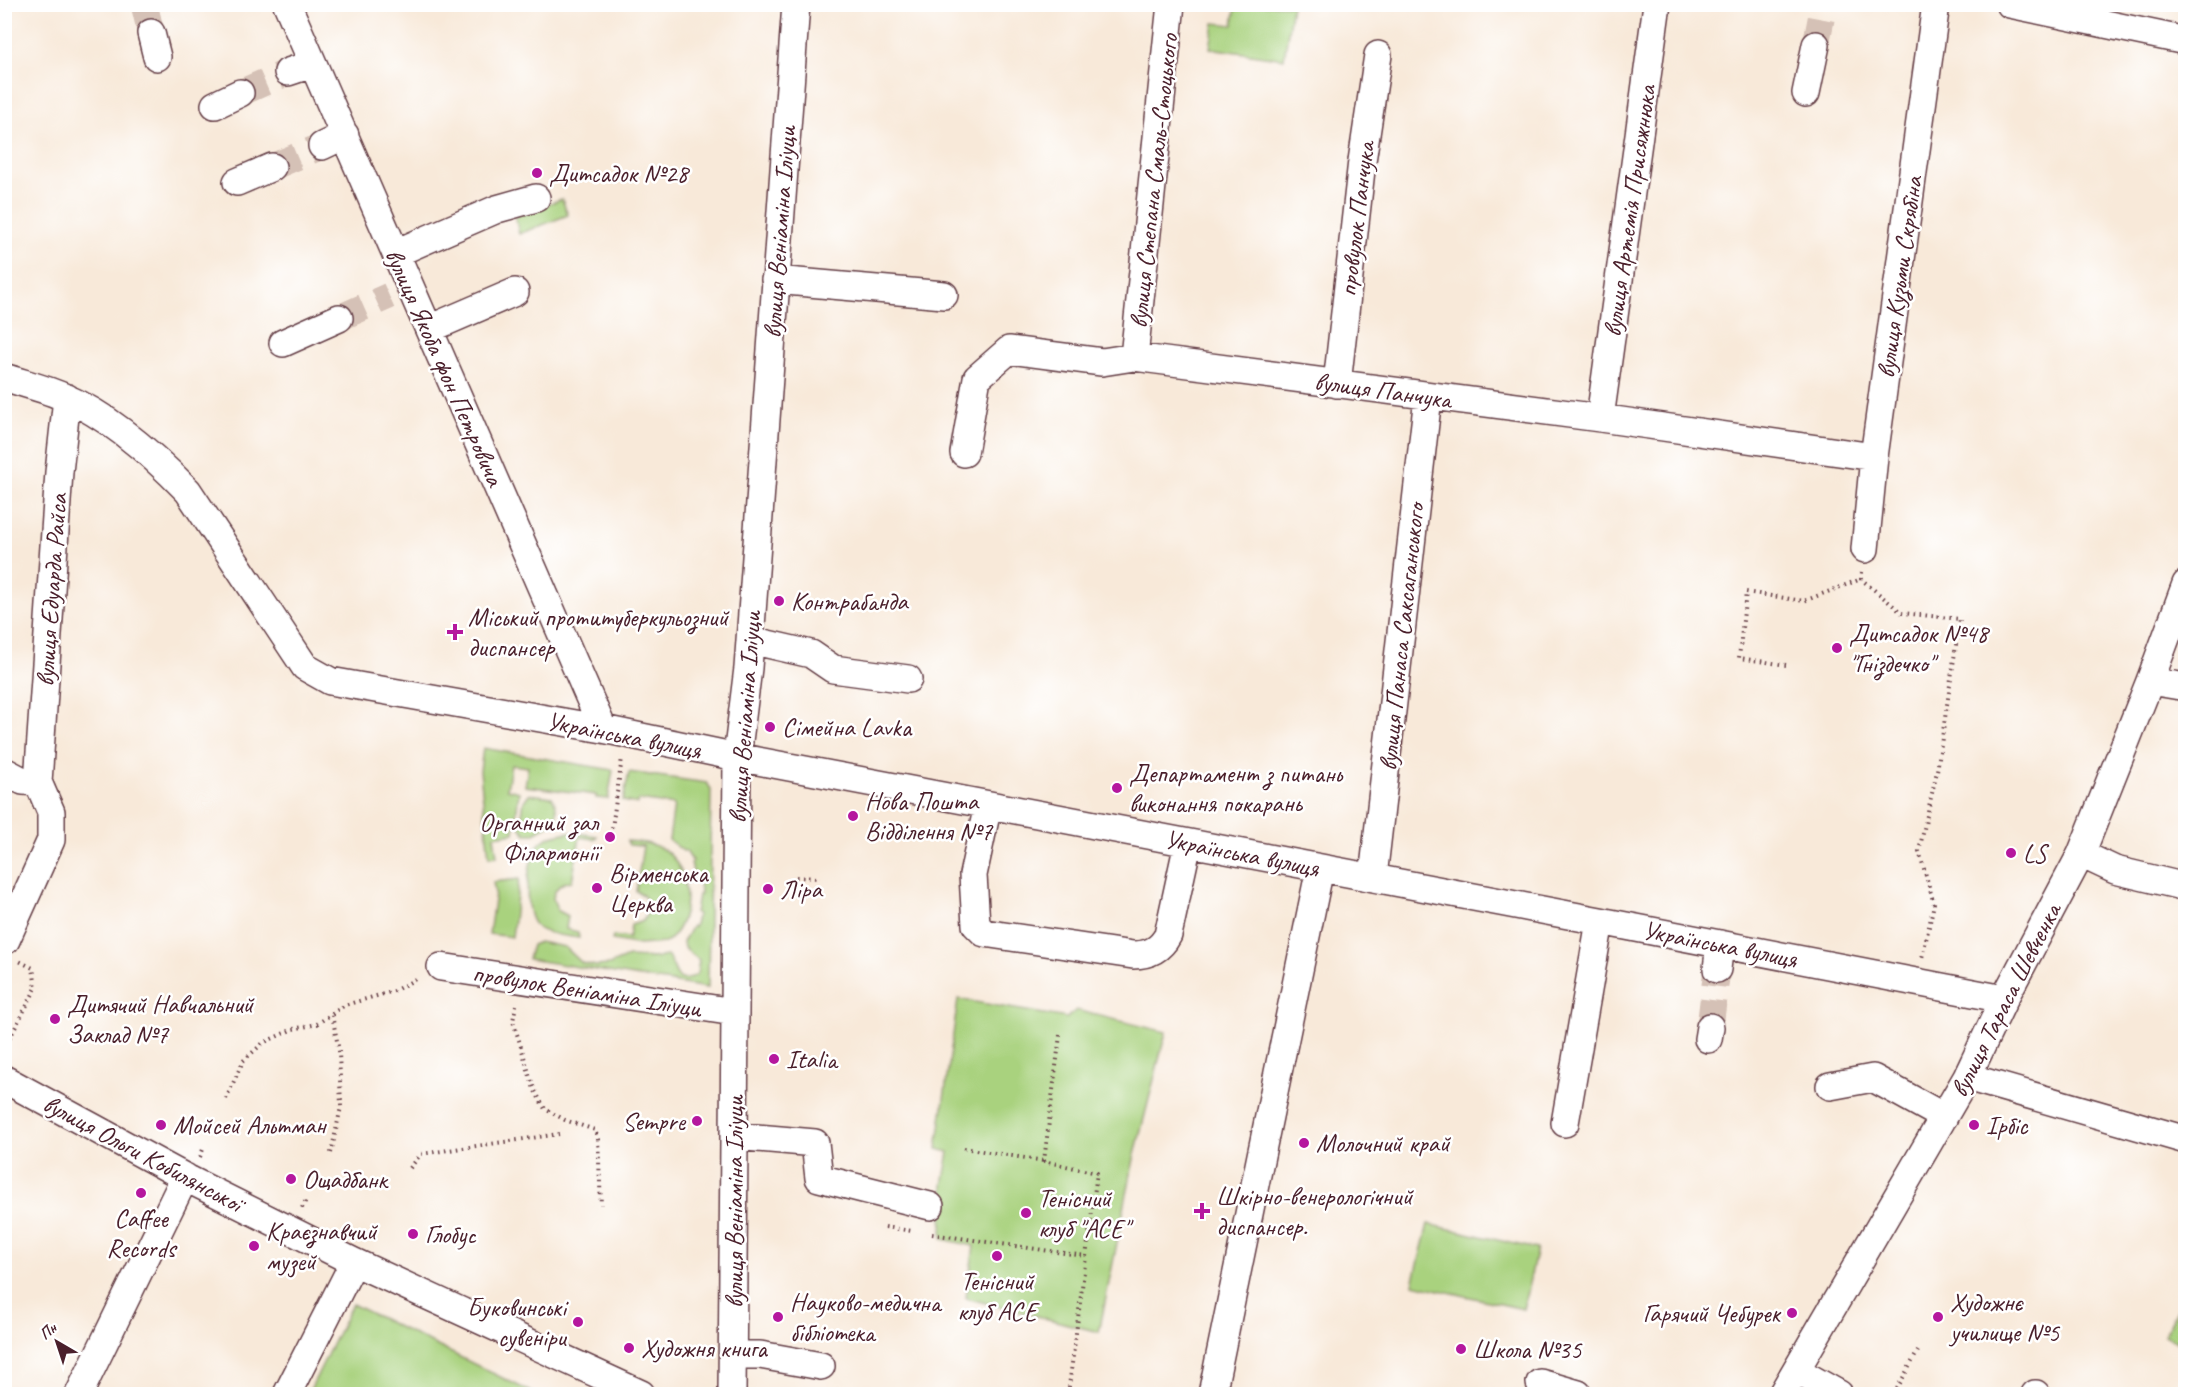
<svg xmlns="http://www.w3.org/2000/svg" width="2190" height="1399" viewBox="0 0 2190 1399" font-family="Caveat,sans-serif">
  <style>
    .green { fill: #a9d27e; stroke: #7a7854; stroke-width: 1.5 }
    .lines { fill: none; stroke-linecap: round; stroke-linejoin: round }
    .minor-tunnel { stroke: #d5c1b6; stroke-width: 27; stroke-dasharray: 27 14; stroke-linecap: butt }
    .minor-casing { stroke: #643d45; stroke-width: 30 }
    .path { stroke: #643d45; stroke-width: 4; stroke-dasharray: 1.5 4.5; stroke-linecap: butt }
    .minor { stroke: #fff; stroke-width: 27 }
    .poi-dot { fill: #b5179e; stroke: #fff; stroke-width: 2 }
    .labels { text-anchor: middle; stroke-width: 5; stroke-linejoin: round; paint-order: stroke }
    .poi-label { font-size: 26px; fill: #4a1f2b; stroke: #fff; text-anchor: start }
    .street-label { font-size: 26px; fill: #4a1f2b; stroke: #fff }
  </style>
  <rect width="100%" height="100%" fill="#fff"/>
  <filter id="ink" filterUnits="userSpaceOnUse"><feTurbulence type="fractalNoise" baseFrequency=".0167" numOctaves="2"/><feDisplacementMap in="SourceGraphic" scale="12" xChannelSelector="R" yChannelSelector="G"/><feConvolveMatrix kernelMatrix="1 2 1 2 8 2 1 2 1" color-interpolation-filters="sRGB"/></filter>
  <filter id="wash" filterUnits="userSpaceOnUse"><feTurbulence type="fractalNoise" baseFrequency=".008" numOctaves="4" result="noise"/><feDisplacementMap in="SourceGraphic" scale="24" xChannelSelector="R" yChannelSelector="G"/><feGaussianBlur stdDeviation="1.35" result="paint"/><feColorMatrix in="noise" values="0 0 0 0 0 0 0 0 0 0 0 0 0 0 0 0 0 1.4 0 .05"/><feComposite in="paint" operator="in"/></filter>
  <g filter="url(#wash)">
    <rect width="100%" height="100%" fill="#f8e9d9"/>
    <!-- green -->
    <path class="green" d="M1236,5H1292L1284,59L1210,48L1214,23L1233,25Z
      M562,199L568,215L519,234L515,215Z
      M483,748L613,770L608,799L596,798V795L525,786L528,767L511,765L507,789L519,792L514,833L494,836L497,856L489,857L480,771Z
      M629,772L707,783L711,789L708,988L528,959L532,945L539,942L565,947L582,963L596,966L609,965L628,957L656,958L667,956C677,964 673,991 697,974L699,960L684,948L683,942L692,926L694,927L698,914L695,913L698,895L700,894L699,881H695L691,863L693,862L686,851H683L669,840L674,805L639,800L637,804L623,801Z
      M529,794L552,797C557,805 559,815 553,823L533,834H526L520,827L524,801Z
      M570,832L597,836L594,839L580,837L572,881C562,882 555,888 553,898L557,910L568,916L566,929L578,932L579,938C567,936 548,935 538,928C522,915 526,863 537,847C544,836 558,834 570,832Z
      M627,841C641,842 655,843 667,852C692,872 693,924 665,943L639,945L612,940L613,936L629,938L631,925L643,921C651,910 650,897 636,891L643,846L629,845Z
      M519,879L512,937L489,934L495,893L493,882Z
      M958,999L1067,1018L1076,1010L1166,1032L1135,1154L1099,1332L966,1298L974,1246L942,1239L943,1185L949,1152L937,1149Z
      M1428,1224L1537,1249L1523,1309L1413,1284Z
      M2185,1293V1346L2164,1335Z
      M352,1304L535,1394H308Z"/>
  </g>
  <g filter="url(#ink)">
    <g class="lines">
      <!-- minor-tunnel -->
      <path class="minor-tunnel" d="M144,4L151,33
        M1816,45L1824,4
        M240,93L288,72
        M272,167L322,146
        M339,318L389,296
        M1710,1027L1717,969"/>
      <defs>
        <path id="minor" d="M287,4L603,729
          M2010,4L2186,41
          M151,33L157,57
          M288,72L312,64
          M1806,93L1816,45
          M215,105L240,93
          M322,146L345,135
          M237,182L272,167
          M396,253L497,209L536,198
          M775,280L944,295
          M429,329L515,292
          M283,343L339,318
          M1134,357L1171,4
          M4,377C25,384 47,389 66,398C111,417 154,456 188,491L305,667L330,681L603,729L737,757L1600,921L2004,999
          M1337,384L1362,161L1378,55
          M1600,418L1657,4
          M964,453L977,378L1009,350L1102,362L1134,357L1600,418L1874,457
          M1865,549L1874,457L1936,4
          M750,640L811,654L833,669L908,679
          M2150,681L2186,687
          M4,771L23,781L38,782
          M988,805L973,875L976,925L984,933L1133,955C1149,955 1160,950 1168,935L1188,843
          M2081,854L2115,870L2186,887
          M1373,877L1428,397
          M6,940L51,840V812L38,782L59,472L67,398
          M441,967L734,1012
          M1717,969L1720,944
          M1708,1039L1710,1027
          M1967,1077L2186,1140
          M4,1079L190,1180L354,1262L641,1394
          M1830,1086L1873,1078L1944,1117
          M1565,1123L1600,921
          M734,1136L815,1143L819,1178L930,1206
          M733,1355H760L821,1366
          M1796,1370L1839,1394
          M1540,1383L1578,1394
          M79,1394L185,1177
          M287,1394L354,1262
          M732,1394L737,757L748,668L796,4
          M1212,1394L1320,868
          M1782,1394L1967,1077L2004,999L2081,854L2150,681L2186,584
          M2035,1394H2036"/>
      </defs>
      <!-- minor casing -->
      <use href="#minor" class="minor-casing"/>
      <!-- path -->
      <path class="path" d="M1862,572L1861,579L1902,613L1960,619L1937,771L1919,851L1934,904L1922,958
        M1786,665L1739,658L1746,592L1804,601L1861,579
        M612,828L622,758
        M796,877L820,878
        M516,1005L513,1021L534,1089L545,1109L565,1120L595,1130L598,1139L601,1205
        M1060,1035L1044,1161L1097,1173L1068,1394
        M4,1049L36,988L33,968L19,961
        M226,1099L243,1061L263,1043L293,1029L317,1024L345,1005L394,991L419,977
        M964,1148L1044,1161
        M331,1153L341,1107L339,1051L332,1015
        M200,1157L204,1147
        M410,1168L421,1154L559,1134
        M302,1208L306,1200
        M885,1227L912,1231
        M932,1234L1085,1256
        M1894,1394L1918,1351"/>
      <!-- minor -->
      <use href="#minor" class="minor"/>
    </g>
  </g>
  <!-- markers -->
  <g class="poi-dot">
    <circle cx="537" cy="173" r="6"/>
    <circle cx="779" cy="601" r="6"/>
    <path d="M452 623h6v6h6v6h-6v6h-6v-6h-6v-6h6z"/>
    <circle cx="1837" cy="648" r="6"/>
    <circle cx="770" cy="727" r="6"/>
    <circle cx="1117" cy="788" r="6"/>
    <circle cx="853" cy="816" r="6"/>
    <circle cx="610" cy="837" r="6"/>
    <circle cx="2011" cy="853" r="6"/>
    <circle cx="597" cy="888" r="6"/>
    <circle cx="768" cy="889" r="6"/>
    <circle cx="55" cy="1019" r="6"/>
    <circle cx="774" cy="1059" r="6"/>
    <circle cx="697" cy="1121" r="6"/>
    <circle cx="161" cy="1125" r="6"/>
    <circle cx="1974" cy="1125" r="6"/>
    <circle cx="1304" cy="1143" r="6"/>
    <circle cx="291" cy="1179" r="6"/>
    <circle cx="141" cy="1193" r="6"/>
    <path d="M1199 1202h6v6h6v6h-6v6h-6v-6h-6v-6h6z"/>
    <circle cx="1026" cy="1213" r="6"/>
    <circle cx="413" cy="1234" r="6"/>
    <circle cx="254" cy="1246" r="6"/>
    <circle cx="997" cy="1256" r="6"/>
    <circle cx="1792" cy="1313" r="6"/>
    <circle cx="778" cy="1317" r="6"/>
    <circle cx="1938" cy="1317" r="6"/>
    <circle cx="578" cy="1322" r="6"/>
    <circle cx="629" cy="1348" r="6"/>
    <circle cx="1461" cy="1349" r="6"/>
  </g>
  <g class="labels">
    <!-- poi labels -->
    <g class="poi-label">
      <text x="549" y="182">Дитсадок №28</text>
      <text x="791" y="610">Контрабанда</text>
      <text x="468" y="626">Міський протитуберкульозний<tspan x="468" dy="30">диспансер</tspan></text>
      <text x="1849" y="642">Дитсадок №48<tspan x="1849" dy="30">"Гніздечко"</tspan></text>
      <text x="782" y="736">Сімейна Lavka</text>
      <text x="1129" y="782">Департамент з питань<tspan x="1129" dy="30">виконання покарань</tspan></text>
      <text x="865" y="810">Нова Пошта<tspan x="865" dy="30">Відділення №7</tspan></text>
      <text x="598" y="831" text-anchor="end">Органний зал<tspan x="598" dy="30">Філармонії</tspan></text>
      <text x="2023" y="862">LS</text>
      <text x="609" y="882">Вірменська<tspan x="609" dy="30">Церква</tspan></text>
      <text x="780" y="898">Ліра</text>
      <text x="67" y="1013">Дитячий Навчальний<tspan x="67" dy="30">Заклад №7</tspan></text>
      <text x="786" y="1068">Italia</text>
      <text x="685" y="1130" text-anchor="end">Sempre</text>
      <text x="173" y="1134">Мойсей Альтман</text>
      <text x="1986" y="1134">Ірбіс</text>
      <text x="1316" y="1152">Молочний край</text>
      <text x="303" y="1188">Ощадбанк</text>
      <text x="1216" y="1205">Шкірно-венерологічний<tspan x="1216" dy="30">диспансер.</tspan></text>
      <text x="1038" y="1207">Тенісний<tspan x="1038" dy="30">клуб "ACE"</tspan></text>
      <text x="141" y="1227" text-anchor="middle">Caffee<tspan x="141" dy="30">Records</tspan></text>
      <text x="266" y="1240">Краєзнавчий<tspan x="266" dy="30">музей</tspan></text>
      <text x="425" y="1243">Глобус</text>
      <text x="997" y="1290" text-anchor="middle">Тенісний<tspan x="997" dy="30">клуб АСЕ</tspan></text>
      <text x="790" y="1311">Науково-медична<tspan x="790" dy="30">бібліотека</tspan></text>
      <text x="1950" y="1311">Художнє<tspan x="1950" dy="30">училище №5</tspan></text>
      <text x="566" y="1316" text-anchor="end">Буковинські<tspan x="566" dy="30">сувеніри</tspan></text>
      <text x="1780" y="1322" text-anchor="end">Гарячий Чебурек</text>
      <text x="641" y="1357">Художня книга</text>
      <text x="1473" y="1358">Школа №35</text>
    </g>
    <!-- street labels -->
    <g class="street-label">
      <text transform="translate(1153 181) rotate(-84)" y="9">вулиця Степана Смаль-Стоцького</text>
      <text transform="translate(1629 211) rotate(-82)" y="9">вулиця Артемія Присяжнюка</text>
      <text transform="translate(1356 219) rotate(-83)" y="9">провулок Панчука</text>
      <text transform="translate(779 232) rotate(-86)" y="9">вулиця Веніаміна Іліуци</text>
      <text transform="translate(1899 277) rotate(-82)" y="9">вулиця Кузьми Скрябіна</text>
      <text transform="translate(445 367) rotate(66)" y="9">вулиця Якоба фон Петровича</text>
      <text transform="translate(1383 390) rotate(8)" y="9">вулиця Панчука</text>
      <text transform="translate(51 590) rotate(-86)" y="9">вулиця Едуарда Райса</text>
      <text transform="translate(1401 637) rotate(-84)" y="9">вулиця Панаса Саксаганського</text>
      <text transform="translate(744 717) rotate(-86)" y="9">вулиця Веніаміна Іліуци</text>
      <text transform="translate(624 735) rotate(11)" y="9">Українська вулиця</text>
      <text transform="translate(1242 853) rotate(11)" y="9">Українська вулиця</text>
      <text transform="translate(1720 944) rotate(11)" y="9">Українська вулиця</text>
      <text transform="translate(587 990) rotate(9)" y="9">провулок Веніаміна Іліуци</text>
      <text transform="translate(2005 1000) rotate(-63)" y="9">вулиця Тараса Шевченка</text>
      <text transform="translate(143 1153) rotate(28)" y="9">вулиця Ольги Кобилянської</text>
      <text transform="translate(734 1202) rotate(-90)" y="9">вулиця Веніаміна Іліуци</text>
    </g>
  </g>
  <!-- margin -->
  <rect width="2190" height="1399" fill="none" stroke="#fff" stroke-width="24"/>
  <!-- north arrow -->
  <g transform="translate(57 1342) rotate(321)" stroke="#ffffff" stroke-width="4.5" paint-order="stroke">
  <path d="M0-4.5L10 22L0 15L-10 22Z" fill="#4a1f2b"/>
  <text y="-9" font-size="16" font-weight="bold" text-anchor="middle" fill="#4a1f2b">Пн</text>
  </g>
</svg>
